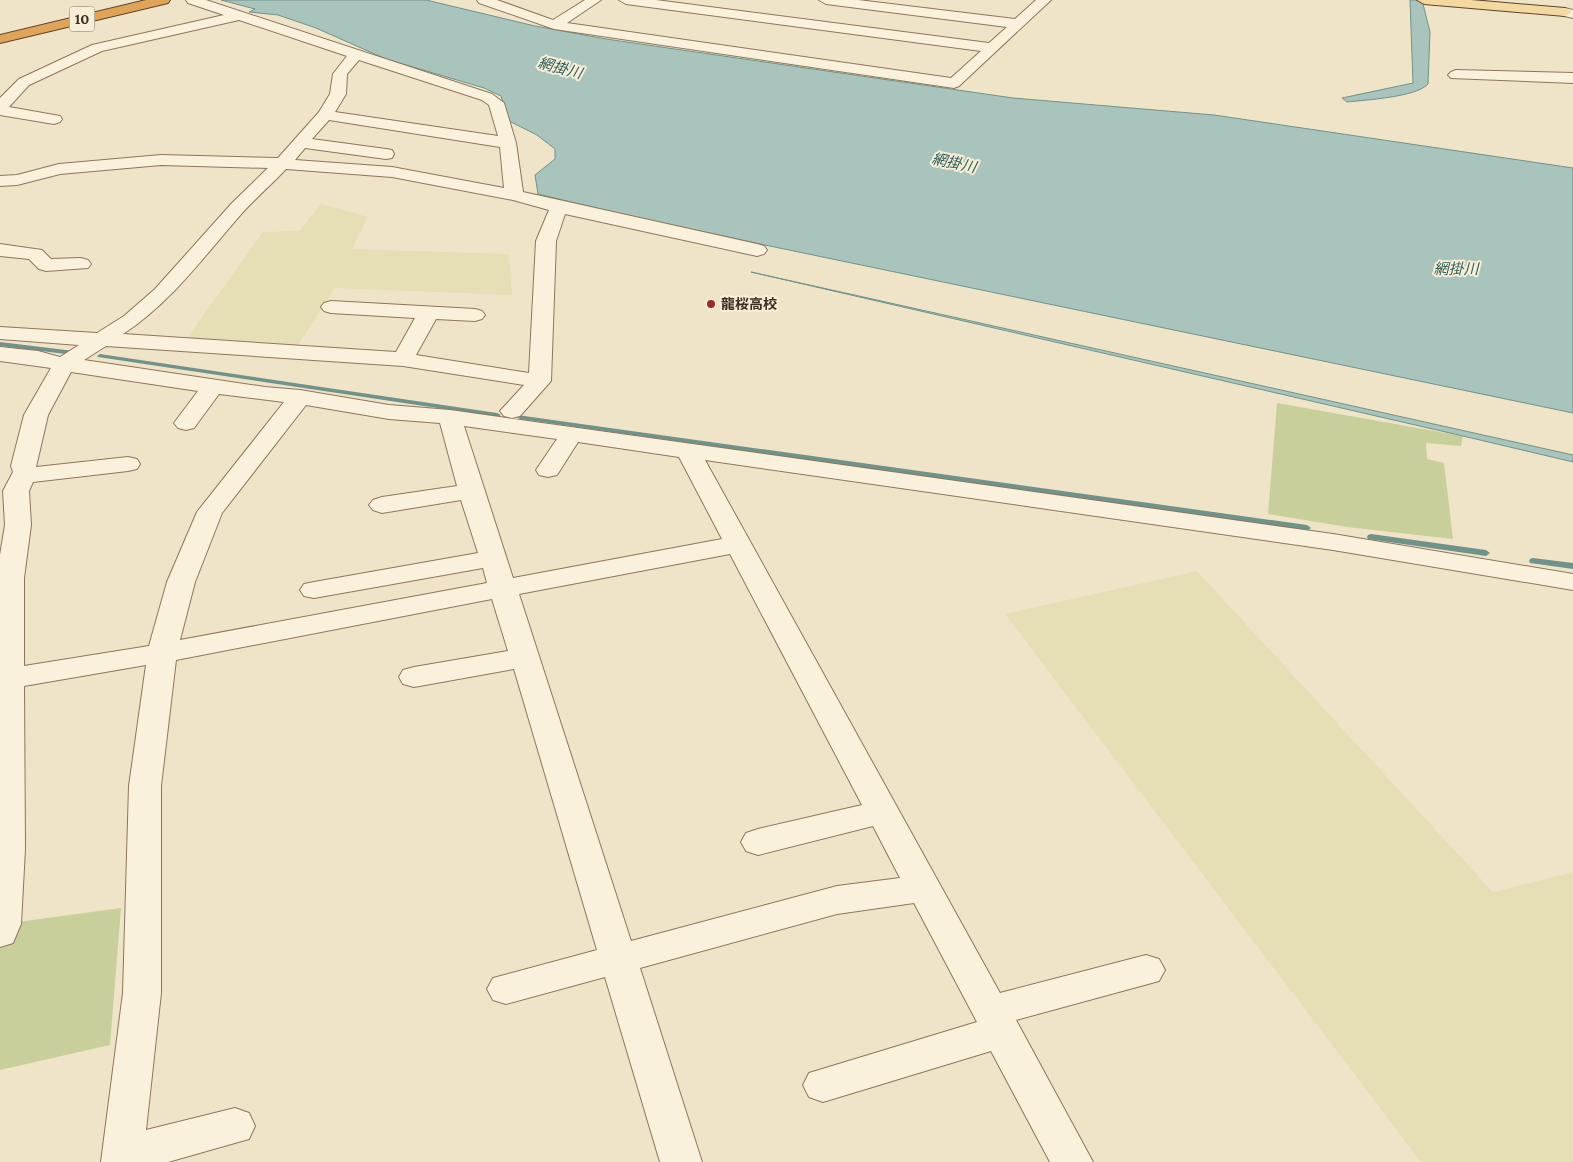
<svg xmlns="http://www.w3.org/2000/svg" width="1573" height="1162" viewBox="0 0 1573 1162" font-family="'Crimson Pro','Noto Sans JP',serif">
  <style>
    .farmland { fill: #e6deb5 }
    .green { fill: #c9cf9b }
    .water { fill: #a9c4bc; stroke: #6f938a }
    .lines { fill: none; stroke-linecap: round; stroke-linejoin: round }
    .stream { fill: #6f938a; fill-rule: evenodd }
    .minor-casing { stroke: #8d765c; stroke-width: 2 }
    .major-casing { stroke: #5b4430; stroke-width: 2 }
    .highway-casing { stroke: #5b4430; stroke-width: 2 }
    .minor { fill: #faf1dc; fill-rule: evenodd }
    .major { fill: #f3d9a0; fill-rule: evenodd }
    .highway { fill: #e0a458; fill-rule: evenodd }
    .poi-dot { fill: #9e2a2b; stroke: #f7eed8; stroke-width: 2 }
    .labels { text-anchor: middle; stroke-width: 4; stroke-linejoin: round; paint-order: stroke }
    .far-poi-label { font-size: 14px; font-weight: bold; fill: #3d2e20; stroke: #f7eed8; text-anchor: start }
    .shield { fill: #f7eed8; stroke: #756857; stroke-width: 1 }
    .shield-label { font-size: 15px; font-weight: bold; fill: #3d2e20 }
    .far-water-label { font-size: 15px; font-style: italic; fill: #2f5d5a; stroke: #f7eed8 }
  </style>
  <rect width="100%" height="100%" fill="#f0e4c8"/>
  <!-- farmland -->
  <path class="farmland" d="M321,204L368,217L352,249L509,254L512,295L335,288L296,348L184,342L263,232L299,231Z
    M1197,571L1493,892L1573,872V1162H1421L1005,614Z"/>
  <!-- green -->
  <path class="green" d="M1277,403L1463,436L1461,446L1426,443L1427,459L1444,463L1453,539L1347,527L1268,514Z
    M121,908L110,1045L0,1070V942L3,924Z"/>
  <!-- water -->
  <path class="water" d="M221,0H426L535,26L606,39L1013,98L1214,115L1573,168V413L765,245L625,215L538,194L535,175L555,159V149L537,135L509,121L501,96L484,88L386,59L316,28L278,15L249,12L255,9Z
    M1410,0H1422L1430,32L1428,84C1417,97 1365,100 1347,102L1342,98L1413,83Z
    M751,272L1573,455V462L1463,436Z"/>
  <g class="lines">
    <!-- stream -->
    <path class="stream" d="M0,342L74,351L77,353L74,355L0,346Z
      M100,354L497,413L501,415L497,417L98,357L97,356Z
      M517,415L1307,525L1311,528L1307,531L520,419L516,417Z
      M1371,534L1486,550L1490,553L1486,556L1368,539L1367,537L1368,535Z
      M1533,558L1573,563V569L1530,563L1529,561L1530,559Z"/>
    <defs>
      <path id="minor" d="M186,0H206L492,94L504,103L516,143L523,192L757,244L764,246L767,250L764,254L757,256L565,214L556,241L551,381L520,416L512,418L504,416L500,411L524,385L403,366L106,346L84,360L265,387L300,390L389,405L450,410L1333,534L1573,574V590L1333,550L705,460L1000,993L1146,955L1159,959L1165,970L1159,981L1016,1020L1093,1162H1050L991,1051L823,1102L809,1097L803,1085L809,1073L977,1022L914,903L837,914L640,968L702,1162H660L605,977L506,1004L493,1000L487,989L493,978L597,950L514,669L414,687L403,684L399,677L403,670L414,667L508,651L492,599L176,660L161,786V993L146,1130L235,1108L249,1113L255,1126L249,1139L168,1162H101L123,993L129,786L146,665L24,686L25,849L21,924L13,943L0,947V555L5,525L3,491L13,472L11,466L24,415L51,368L0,361V347L38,351L60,357L79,345L0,339V327L97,333L124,316L155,289L232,203L268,168L161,165L60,174L17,185L0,186V176L17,175L59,164L161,155L278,158L319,112L330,94L333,74L347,56L239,20L102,51L29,85L9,107L60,116L62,119L60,122L54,124L0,115V98L19,79L92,45L224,15L188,3ZM359,60L482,100L489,105L498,136L335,112L346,94L347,74ZM329,120L500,147L504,188L392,167L295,160L305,148L386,159L392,158L394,154L392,150L386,149L312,139ZM286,169L392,177L513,200L549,210L536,241L529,373L416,355L436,319L475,321L482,319L485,315L482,311L475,309L331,301L324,303L321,307L324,311L331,313L415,318L396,352L123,334C171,303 205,255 243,212C257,197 272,184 286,169ZM71,372L198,391L174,423L178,428L186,430L194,428L219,394L284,402L197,512L167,582L149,646L24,666V578L31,525L29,491L33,482L128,471L137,469L140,464L137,459L128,457L36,467L48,415ZM306,405L389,419L440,423L457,486L382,497L373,500L369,505L373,510L382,513L461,500L478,553L314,582L304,584L300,590L304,596L314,598L483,568L487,583L180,640L195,582L222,513ZM464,426L557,439L536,470L539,475L548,477L557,475L578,442L679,457L722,539L513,578ZM730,554L862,805L758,829L746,833L741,842L746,851L758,855L873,826L900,878L837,886L631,941L519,594Z
        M477,0H497L553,20L585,0H601L567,23L951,78L981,51L626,4L619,0H656L989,43L1007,27L826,4L819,0H858L1015,19L1036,0H1051L959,86L954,88L554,29L479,3Z
        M1565,8L1573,10V18L1560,15L1558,12Z
        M1456,70L1573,73V83L1451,78L1448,75L1451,72Z
        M0,244L42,250L51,259L81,258L88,260L91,264L88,268L46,271L39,269L29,259L0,256Z"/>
      <path id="major" d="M1417,0H1471L1565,8L1572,12L1565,16L1424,4Z"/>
      <path id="highway" d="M146,0H170L168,3L0,43V35Z"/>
    </defs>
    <!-- minor casing -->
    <use href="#minor" class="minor-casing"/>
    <!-- major casing -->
    <use href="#major" class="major-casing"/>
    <!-- highway casing -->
    <use href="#highway" class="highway-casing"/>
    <!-- minor -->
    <use href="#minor" class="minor"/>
    <!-- major -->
    <use href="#major" class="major"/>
    <!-- highway -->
    <use href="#highway" class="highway"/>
  </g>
  <!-- markers -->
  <circle class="poi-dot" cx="711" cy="304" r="5"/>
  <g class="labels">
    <!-- far-poi labels -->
    <g class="far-poi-label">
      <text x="721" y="309">龍桜高校</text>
    </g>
    <!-- shield labels -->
    <rect class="shield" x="69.5" y="6.5" width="25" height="25" rx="4"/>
    <g class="shield-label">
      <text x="82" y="24">10</text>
    </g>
    <!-- far-water labels -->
    <g class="far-water-label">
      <text transform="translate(560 68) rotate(15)" y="5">網掛川</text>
      <text transform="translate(954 163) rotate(12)" y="5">網掛川</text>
      <text x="1456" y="274">網掛川</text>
    </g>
  </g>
</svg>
